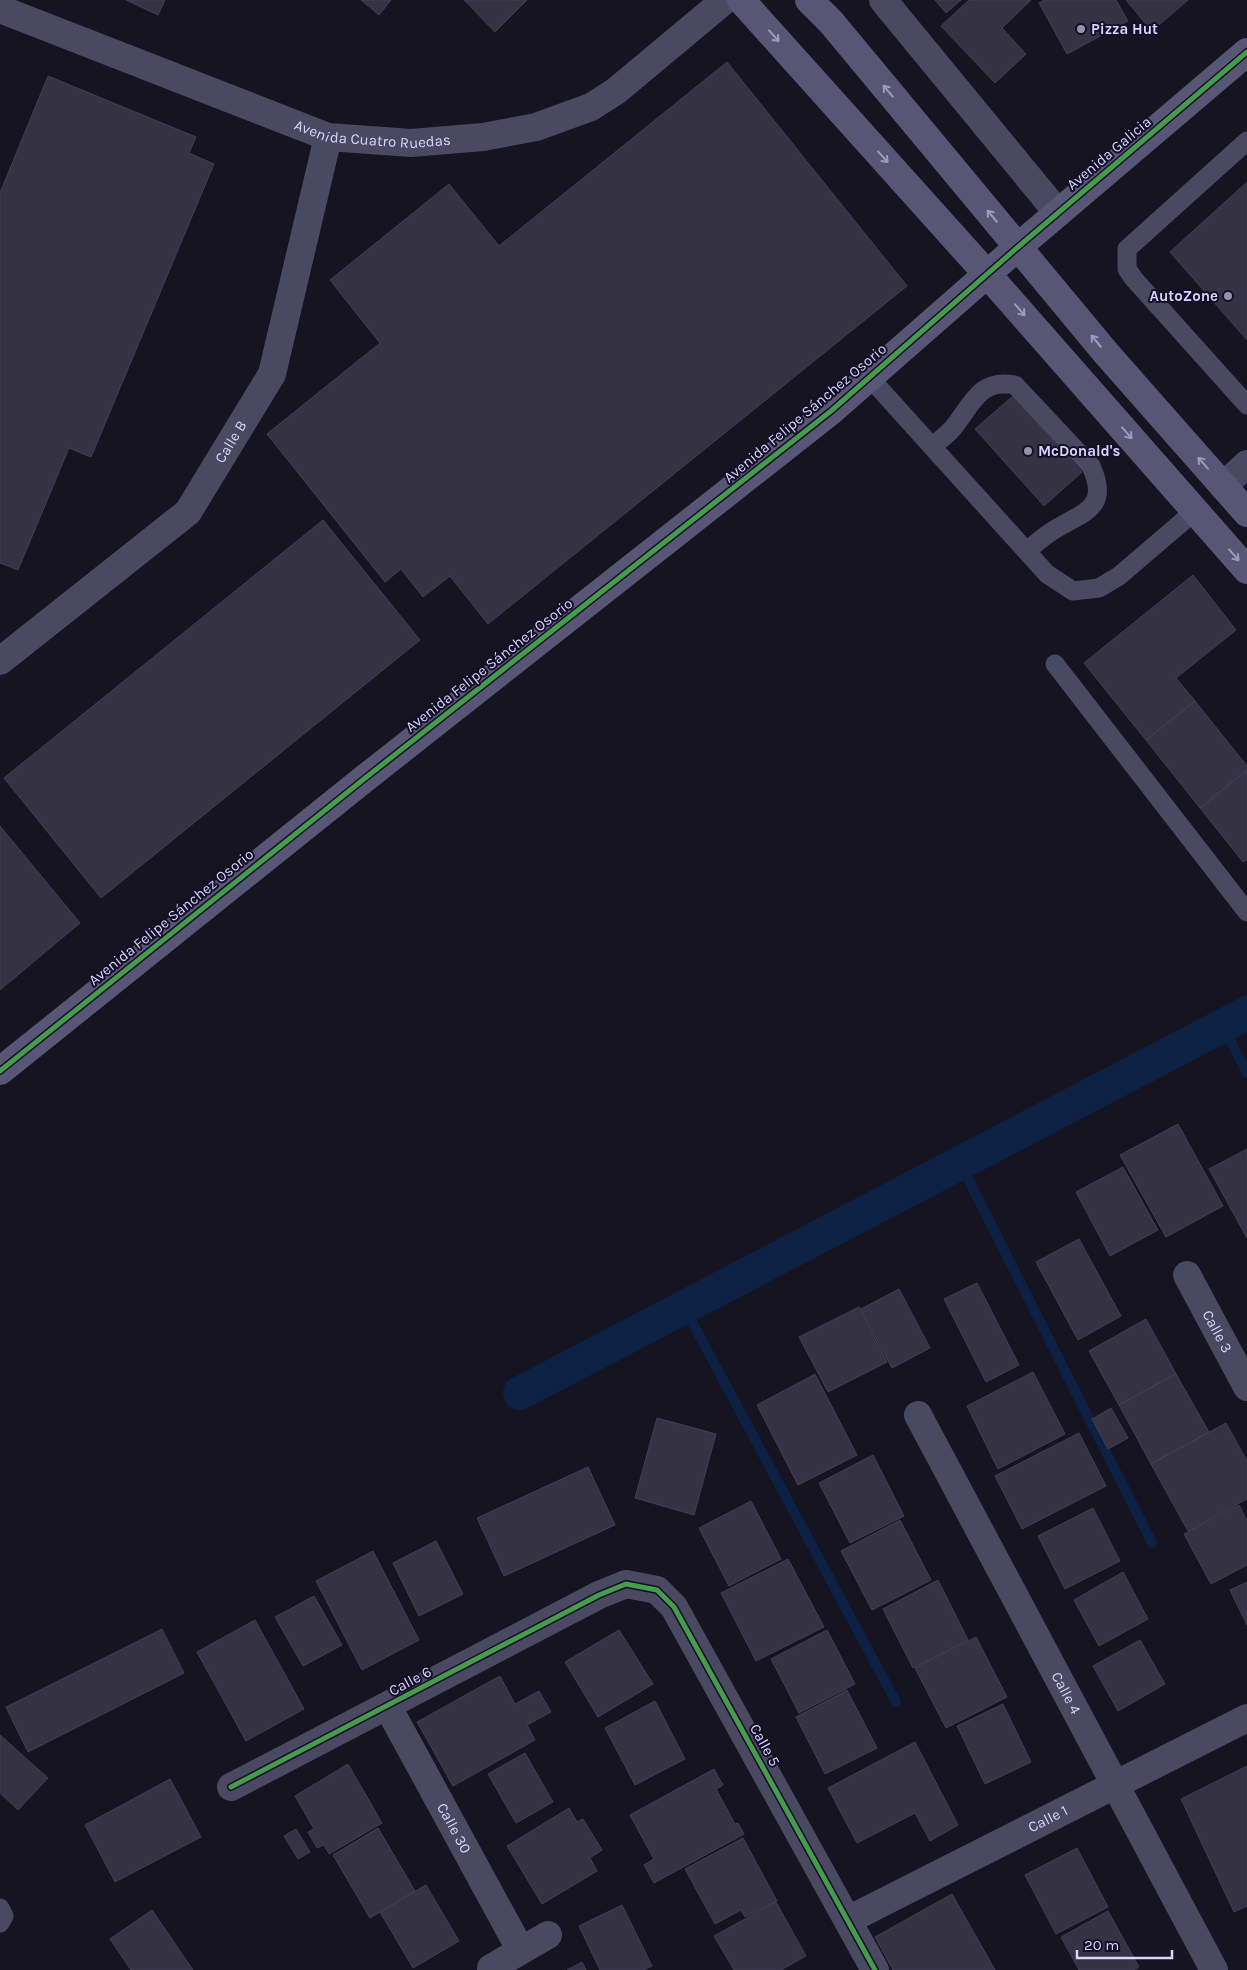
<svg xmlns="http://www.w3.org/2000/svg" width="1247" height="1970" viewBox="0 0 1247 1970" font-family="Karla,sans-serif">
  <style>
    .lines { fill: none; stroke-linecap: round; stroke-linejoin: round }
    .stream { stroke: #0d2144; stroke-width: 10 }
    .canal { stroke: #0d2144; stroke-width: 34 }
    .building { fill: #343243; stroke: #433f54 }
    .lane { stroke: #4a4962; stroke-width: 19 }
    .street { stroke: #4a4962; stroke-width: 28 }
    .secondary { stroke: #575674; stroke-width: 28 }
    .cycleway-casing { stroke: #130f26; stroke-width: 8 }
    .cycleway { stroke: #469c4c; stroke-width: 5 }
    .oneway { stroke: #9e9bc0 }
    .poi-dot { fill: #9591b1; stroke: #130f26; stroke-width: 2 }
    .labels { text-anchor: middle; stroke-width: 4; stroke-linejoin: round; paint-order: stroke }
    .poi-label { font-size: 15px; font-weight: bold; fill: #d9d4ff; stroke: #130f26; text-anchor: start }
    .street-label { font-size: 15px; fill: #d9d4ff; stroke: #130f26 }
  </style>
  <rect width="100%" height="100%" fill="#161421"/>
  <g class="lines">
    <!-- stream -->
    <path class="stream" d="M1223,1026L1247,1073
      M960,1163L1152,1543
      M684,1307L896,1702"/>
    <!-- canal -->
    <path class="canal" d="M520,1393L1247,1013"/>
  </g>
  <!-- building -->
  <path class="building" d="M126,0H165L158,15Z
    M361,0H391L379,15Z
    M464,0H527L495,32Z
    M935,0H961L946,13Z
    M969,0H1031L1002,28L1026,54L995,83L941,26Z
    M1044,0H1116L1128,21L1067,54L1039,3Z
    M1126,0H1188L1152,31Z
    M727,62L907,286L488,624L450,576L423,597L401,569L385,582L267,434L380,343L330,280L449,184L499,246Z
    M48,76L196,137L189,153L214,164L91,457L69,448L18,570L0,563V193Z
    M1247,182V340L1170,252Z
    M1013,396L1082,472L1044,506L975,429Z
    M323,520L420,640L101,898L4,778Z
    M1193,575L1236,630L1176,678L1195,701L1146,740L1084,663Z
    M1195,701L1247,766V770L1200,808L1146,740Z
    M1247,770V860L1243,862L1200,808Z
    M0,826L80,923L0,990Z
    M1178,1124L1223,1206L1166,1237L1120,1155Z
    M1247,1149V1238L1209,1169Z
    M1123,1167L1158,1230L1110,1256L1076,1192Z
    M1079,1239L1121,1316L1078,1340L1036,1262Z
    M977,1283L1019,1365L986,1382L944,1299Z
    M899,1289L930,1348L892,1368L861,1309Z
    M859,1307L887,1362L828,1392L799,1337Z
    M1146,1319L1176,1374L1119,1405L1089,1351Z
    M1033,1372L1065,1434L998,1469L967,1406Z
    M815,1374L857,1455L798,1485L757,1405Z
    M1176,1374L1209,1432L1151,1464L1119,1405Z
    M1111,1408L1128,1438L1108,1449L1092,1419Z
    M657,1418L716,1434L694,1515L635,1498Z
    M1226,1423L1247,1461V1499L1188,1531L1151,1464Z
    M1079,1433L1106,1486L1022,1529L995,1476Z
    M873,1455L904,1516L850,1543L819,1483Z
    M588,1467L615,1525L504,1576L477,1518Z
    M751,1501L781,1559L729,1586L699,1528Z
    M1239,1505L1247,1521V1565L1211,1584L1184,1534Z
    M1093,1508L1120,1561L1065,1589L1038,1536Z
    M900,1520L931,1580L872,1610L841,1551Z
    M436,1541L463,1594L419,1616L393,1563Z
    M373,1551L419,1640L362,1670L316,1581Z
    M788,1559L824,1627L756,1661L721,1593Z
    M1123,1572L1148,1619L1099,1646L1074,1600Z
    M938,1580L968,1640L913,1668L883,1609Z
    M1247,1582V1625L1230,1590Z
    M314,1596L342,1645L303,1666L275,1617Z
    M255,1620L304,1709L246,1741L197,1652Z
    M162,1629L184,1673L28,1752L6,1707Z
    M619,1630L653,1684L598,1717L565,1662Z
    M827,1630L855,1684L799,1713L771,1659Z
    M976,1637L1007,1697L946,1728L915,1668Z
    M1140,1640L1165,1684L1118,1711L1093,1666Z
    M500,1676L515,1704L539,1691L551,1712L527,1725L535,1740L453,1786L417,1722Z
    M847,1690L877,1748L825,1774L796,1717Z
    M655,1701L685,1759L635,1785L605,1728Z
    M1003,1704L1031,1762L985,1784L957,1726Z
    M0,1735L48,1778L18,1810L0,1793Z
    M915,1742L958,1825L930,1841L915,1813L857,1843L828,1788Z
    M525,1753L553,1802L516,1823L488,1774Z
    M348,1764L382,1823L329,1854L324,1845L317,1848L308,1832L314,1829L295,1796Z
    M1247,1766V1906L1234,1912L1181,1799Z
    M714,1769L723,1785L716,1789L735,1824L738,1823L744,1834L654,1883L644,1865L654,1859L630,1815Z
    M170,1779L201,1837L115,1882L85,1825Z
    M569,1808L577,1822L583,1819L602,1850L590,1858L597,1871L542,1904L507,1846Z
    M378,1828L415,1891L370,1918L333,1855Z
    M296,1829L310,1852L298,1859L284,1836Z
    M743,1838L777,1901L745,1917L741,1910L715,1924L685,1869Z
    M1077,1848L1108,1907L1056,1934L1025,1875Z
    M426,1885L459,1941L413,1968L380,1912Z
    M952,1894L995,1970H893L875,1937Z
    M776,1902L806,1956L781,1970H734L714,1936Z
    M622,1905L652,1966L643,1970H600L579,1926Z
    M152,1910L193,1970H131L110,1939Z
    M1108,1911L1139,1967L1134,1970H1079L1061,1937Z
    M582,1962L586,1970H567Z"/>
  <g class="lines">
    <!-- lane -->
    <path class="lane" d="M1247,141L1127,249V269L1134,279L1247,405
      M870,378L1047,574L1073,591L1099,588L1119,576L1195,511
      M932,446C939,441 947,435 953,428C972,405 979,378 1015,385L1091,466C1110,508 1085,511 1054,530C1044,536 1035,544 1027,551
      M1055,664L1247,912
      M0,1908L4,1916L0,1923"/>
    <!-- street -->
    <g class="street">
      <path d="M883,0L1058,213"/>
      <path id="s1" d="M0,9L328,137L411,143L483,137L536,127L591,107L616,91L725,0"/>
      <path d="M1223,486L1247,464"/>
      <path id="s2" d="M0,661L188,512L272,374L328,137"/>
      <path id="s3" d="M1187,1275L1247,1387"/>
      <path id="s4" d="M918,1415L1214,1970"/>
      <path id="s5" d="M388,1707L520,1949"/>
      <path d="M231,1787L599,1595L626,1584L657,1590L674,1607L875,1970"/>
      <path id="s6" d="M848,1920L1247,1718"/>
      <path d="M491,1968L548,1935"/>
    </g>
    <!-- secondary -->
    <path class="secondary" d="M741,0L987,274L1247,570
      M809,0L831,22L1106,353L1247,513
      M0,1071L364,779L831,411L1018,247L1247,52"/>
    <defs>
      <path id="cycleway" d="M0,1071L364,779L831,411L1018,247L1247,52
        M231,1787L599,1595L626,1584L657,1590L674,1607L875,1970"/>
    </defs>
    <!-- cycleway casing -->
    <use href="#cycleway" class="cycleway-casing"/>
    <!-- cycleway -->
    <use href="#cycleway" class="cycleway"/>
  </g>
  <!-- one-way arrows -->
  <defs><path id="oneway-shaft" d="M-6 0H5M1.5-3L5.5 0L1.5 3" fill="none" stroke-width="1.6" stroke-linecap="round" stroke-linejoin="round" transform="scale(1.25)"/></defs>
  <g class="oneway">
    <use href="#oneway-shaft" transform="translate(774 36) rotate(48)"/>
    <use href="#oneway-shaft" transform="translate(888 91) rotate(-130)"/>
    <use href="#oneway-shaft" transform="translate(883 157) rotate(48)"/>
    <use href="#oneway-shaft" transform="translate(992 216) rotate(-130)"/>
    <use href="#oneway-shaft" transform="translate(1020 310) rotate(49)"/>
    <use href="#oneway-shaft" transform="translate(1096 341) rotate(-130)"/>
    <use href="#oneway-shaft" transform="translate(1127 433) rotate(49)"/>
    <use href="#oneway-shaft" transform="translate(1203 463) rotate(-131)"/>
    <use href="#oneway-shaft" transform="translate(1234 555) rotate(49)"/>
  </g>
  <!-- markers -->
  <g class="poi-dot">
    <circle cx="1081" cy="29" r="5"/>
    <circle cx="1228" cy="296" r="5"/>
    <circle cx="1028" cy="451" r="5"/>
  </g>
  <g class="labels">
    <!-- poi labels -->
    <g class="poi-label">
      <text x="1091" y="34">Pizza Hut</text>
      <text x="1218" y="301" text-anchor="end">AutoZone</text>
      <text x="1038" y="456">McDonald's</text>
    </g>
    <!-- street labels -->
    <g class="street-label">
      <text dy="5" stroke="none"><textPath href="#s1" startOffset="396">Avenida Cuatro Ruedas</textPath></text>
      <text transform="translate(1109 153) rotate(-40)" y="5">Avenida Galicia</text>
      <text transform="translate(805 413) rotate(-40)" y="5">Avenida Felipe Sánchez Osorio</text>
      <text dy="5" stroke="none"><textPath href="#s2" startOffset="322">Calle B</textPath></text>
      <text transform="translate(489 665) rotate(-38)" y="5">Avenida Felipe Sánchez Osorio</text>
      <text transform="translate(171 917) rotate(-39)" y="5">Avenida Felipe Sánchez Osorio</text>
      <text dy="5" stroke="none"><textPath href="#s3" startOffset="64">Calle 3</textPath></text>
      <text transform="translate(410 1681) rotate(-28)" y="5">Calle 6</text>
      <text dy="5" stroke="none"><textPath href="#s4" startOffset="315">Calle 4</textPath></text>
      <text transform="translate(765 1745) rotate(61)" y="5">Calle 5</text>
      <text dy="5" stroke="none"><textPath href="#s6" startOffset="224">Calle 1</textPath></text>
      <text dy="5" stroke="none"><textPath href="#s5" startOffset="138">Calle 30</textPath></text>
    </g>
  </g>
  <!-- scale -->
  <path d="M1077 1950v8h95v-8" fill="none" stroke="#d9d4ff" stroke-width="2.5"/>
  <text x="1084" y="1950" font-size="15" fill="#d9d4ff" stroke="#130f26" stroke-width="4" paint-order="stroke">20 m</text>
</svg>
